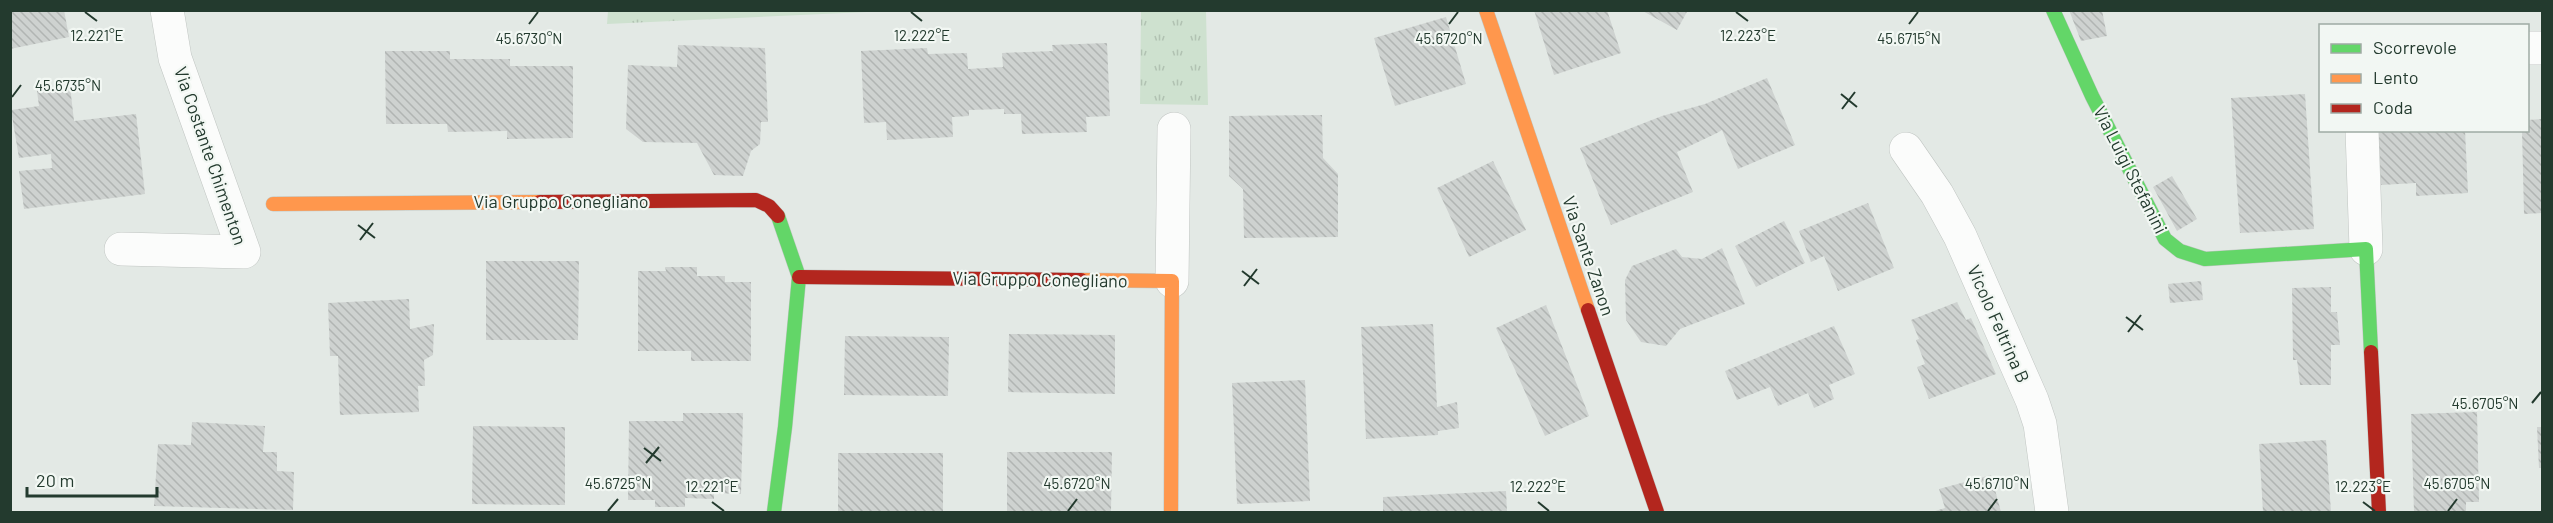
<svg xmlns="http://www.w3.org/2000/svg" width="2553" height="523" viewBox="0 0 2553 523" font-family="Barlow,sans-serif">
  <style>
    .grass { fill: url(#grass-tufts) }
    .building { fill: url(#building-back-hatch) }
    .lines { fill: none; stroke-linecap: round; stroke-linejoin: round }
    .street-casing { stroke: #c0c5c2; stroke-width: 34 }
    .fast-casing { stroke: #c0c6c2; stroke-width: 15 }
    .slow-casing { stroke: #c0c6c2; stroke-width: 15 }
    .jam-casing { stroke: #c0c6c2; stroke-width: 15 }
    .street { stroke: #fbfcfb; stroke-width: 33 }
    .fast { stroke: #63d668; stroke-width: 14 }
    .slow { stroke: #ff974d; stroke-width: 14 }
    .jam { stroke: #b3261e; stroke-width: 14 }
    .ticks { fill: none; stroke: #233a2e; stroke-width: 2 }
    .labels { text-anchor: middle; stroke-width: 4.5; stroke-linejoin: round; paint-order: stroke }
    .street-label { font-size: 18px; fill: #233a2e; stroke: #f2f7f3 }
    .ticks-label { font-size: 15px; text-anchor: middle; fill: #233a2e; stroke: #f2f7f3; stroke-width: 4.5; stroke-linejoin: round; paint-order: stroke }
  </style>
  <defs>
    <pattern id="grass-tufts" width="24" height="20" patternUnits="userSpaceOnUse" patternTransform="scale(1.5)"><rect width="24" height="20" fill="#cee1cf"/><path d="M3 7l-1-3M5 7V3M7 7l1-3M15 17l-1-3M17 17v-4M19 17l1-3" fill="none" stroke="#b1c2b2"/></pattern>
    <pattern id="building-back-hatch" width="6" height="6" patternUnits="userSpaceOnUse" patternTransform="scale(1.5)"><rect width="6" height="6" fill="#ced2d0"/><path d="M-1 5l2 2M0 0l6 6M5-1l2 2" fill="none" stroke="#b1b5b3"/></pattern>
  </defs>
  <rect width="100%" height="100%" fill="#e3e9e5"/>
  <!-- grass -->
  <path class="grass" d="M608,11V10L889,11L607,24Z
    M1141,11H1206L1208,105L1140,104Z"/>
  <!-- building -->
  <path class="building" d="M10,10H64L69,37L10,49Z
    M1534,10H1607L1621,53L1554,75Z
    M1641,10H1688L1677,30Z
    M2069,10H2102L2107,36L2081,41Z
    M1446,17L1466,84L1395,106L1374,38Z
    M1107,43L1110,116L1086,117L1087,132L1022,134L1021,114H1004V109L969,110V116L952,117L953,137L887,140L886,122L864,123L861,51L927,48L928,54L967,53L968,69L1003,67L1002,53L1053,51L1052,45Z
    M678,45L765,48L768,122H761L760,144L751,151L743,176L714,175L697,143L643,142L626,129L628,65L677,67Z
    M385,51H450V59H510V66H573V138L507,139V131L448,132L447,124H386Z
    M1767,78L1795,145L1738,169L1722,130L1717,133L1677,152L1693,192L1611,225L1580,148L1662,116L1705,104Z
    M70,86L74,121L136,114L145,194L24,209L19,171L52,168L51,154L19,158L11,110L39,106L37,91Z
    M2305,94L2314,229L2240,233L2231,98Z
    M1322,115L1323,158L1338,174V237L1244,238L1243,189L1229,176V116Z
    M2542,119V213L2524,214L2522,130H2528V120Z
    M2378,130H2465L2468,193L2416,196V183L2381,185Z
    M1493,161L1526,230L1469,257L1437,188Z
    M2172,176L2197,219L2177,231L2153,187Z
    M1868,203L1894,268L1838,291L1824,256L1811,262L1799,231Z
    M1784,221L1805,263L1756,287L1735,246Z
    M1722,248L1745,304L1680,329L1666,346L1641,342L1626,320L1625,280L1632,266L1676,249L1682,257L1702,259Z
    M486,261H579L578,340H486Z
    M665,267H697V276H725V282H751V361H691V351H638V271H666Z
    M2201,281L2203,300L2170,303L2168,284Z
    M2331,287V312H2337L2340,345H2331V385H2300L2297,360H2293L2292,288Z
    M409,299L410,329L434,324L433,355L424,360L425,386H418L419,412L340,415L338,356H330L328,303Z
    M1957,302L1966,320L1971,318L1996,374L1929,399L1917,367L1925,364L1916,340L1919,339L1911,320Z
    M1546,305L1589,416L1545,436L1496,328Z
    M1433,324L1437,407L1457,402L1459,428L1438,431V435L1366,439L1361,327Z
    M1834,326L1855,374L1829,385L1834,399L1814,408L1808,393L1778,406L1770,387L1737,400L1725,371Z
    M1009,334L1115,335V394L1008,392Z
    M845,336L949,337L948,396L844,395Z
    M1305,380L1310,501L1237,504L1232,383Z
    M2477,412L2479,502H2466V512H2414L2411,414Z
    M683,413H743L741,494L714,493V499L685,498V507H655V500H628L629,421H683Z
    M192,422L265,426L263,452H277V471L294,472L293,510L154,506L158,444L191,445Z
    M473,426L565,427V505L472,504Z
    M2537,427H2542V468H2539Z
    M2326,440L2331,512H2263L2259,444Z
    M1007,452H1112L1111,511H1007Z
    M838,453H943V512H838Z
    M1991,475L2001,512H1932L1945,508L1939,489Z
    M1506,491L1507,512H1383V497Z"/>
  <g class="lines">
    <defs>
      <path id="street" d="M2528,48H2542
        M2362,130L2366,249
        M1906,149L1937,194L1960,236L2032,400L2040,424L2052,512
        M121,249L244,252L175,58L167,10
        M1172,281L1174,129"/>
      <path id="fast" d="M2053,10L2092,96L2165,239L2180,251L2205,259L2366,249L2371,352
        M774,512L785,427L799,277L778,216"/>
      <path id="slow" d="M1486,10L1588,310
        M273,204L540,202
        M1081,280L1172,281L1171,512"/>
      <path id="jam" d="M540,202L756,200L769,206L778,216
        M799,277L1081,280
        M1588,310L1657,512
        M2371,352L2379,512"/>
    </defs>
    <!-- street casing -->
    <use href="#street" class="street-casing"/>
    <!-- fast casing -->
    <use href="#fast" class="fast-casing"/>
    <!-- slow casing -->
    <use href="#slow" class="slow-casing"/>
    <!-- jam casing -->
    <use href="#jam" class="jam-casing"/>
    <!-- street -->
    <use href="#street" class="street"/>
    <!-- fast -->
    <use href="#fast" class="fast"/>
    <!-- slow -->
    <use href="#slow" class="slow"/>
    <!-- jam -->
    <use href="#jam" class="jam"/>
  </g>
  <!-- ticks -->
  <path class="ticks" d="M85,12L97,21M911,12L922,21M1736,12L1748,21M529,24L538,12M1449,24L1458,12M1909,24L1918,12M1841,94L1857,107M12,97L21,85M1842,109L1855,92M358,225L375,238M360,240L373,223M1242,271L1259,284M1244,286L1257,269M2126,317L2143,330M2128,332L2141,315M2532,403L2541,392M644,448L661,461M646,463L659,447M712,502L724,511M1538,502L1549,511M2363,502L2375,511M608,511L618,499M1068,511L1077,499M1988,511L1997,499M2448,511L2457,499"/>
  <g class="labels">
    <!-- street labels -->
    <g class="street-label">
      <text transform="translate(210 156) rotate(71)" y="6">Via Costante Chimenton</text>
      <text transform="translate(2130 170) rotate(63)" y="6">Via Luigi Stefanini</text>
      <text x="561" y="208">Via Gruppo Conegliano</text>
      <text transform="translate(1588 256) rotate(71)" y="6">Via Sante Zanon</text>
      <text transform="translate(1040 280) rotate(1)" y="6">Via Gruppo Conegliano</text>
      <text transform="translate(1998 324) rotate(66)" y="6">Vicolo Feltrina B</text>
    </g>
  </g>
  <g class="ticks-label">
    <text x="97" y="41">12.221°E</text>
    <text x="922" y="41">12.222°E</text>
    <text x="1748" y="41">12.223°E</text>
    <text x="529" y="44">45.6730°N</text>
    <text x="1449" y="44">45.6720°N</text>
    <text x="1909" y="44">45.6715°N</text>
    <text x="68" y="91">45.6735°N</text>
    <text x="2485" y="409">45.6705°N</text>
    <text x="618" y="489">45.6725°N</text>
    <text x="1077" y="489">45.6720°N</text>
    <text x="1997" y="489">45.6710°N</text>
    <text x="2457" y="489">45.6705°N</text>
    <text x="712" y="492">12.221°E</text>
    <text x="1538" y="492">12.222°E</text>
    <text x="2363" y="492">12.223°E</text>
  </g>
  <!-- border -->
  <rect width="2553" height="523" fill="none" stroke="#233a2e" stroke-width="24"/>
  <!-- legend -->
  <rect x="2319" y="24" width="210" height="108" fill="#f2f7f3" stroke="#9faba4" stroke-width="1.5"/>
  <rect x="2331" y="44" width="30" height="9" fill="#63d668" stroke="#9faba4" stroke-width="1.5"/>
  <text x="2373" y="54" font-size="18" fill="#233a2e">Scorrevole</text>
  <rect x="2331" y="74" width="30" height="9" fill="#ff974d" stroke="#9faba4" stroke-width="1.5"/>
  <text x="2373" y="84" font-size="18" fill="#233a2e">Lento</text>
  <rect x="2331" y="104" width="30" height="9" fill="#b3261e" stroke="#9faba4" stroke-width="1.5"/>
  <text x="2373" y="114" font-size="18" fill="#233a2e">Coda</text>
  <!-- scale -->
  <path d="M27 487v9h130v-9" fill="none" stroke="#233a2e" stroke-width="3"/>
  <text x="36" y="487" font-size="18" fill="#233a2e" stroke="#f2f7f3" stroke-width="4.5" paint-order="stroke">20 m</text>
</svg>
